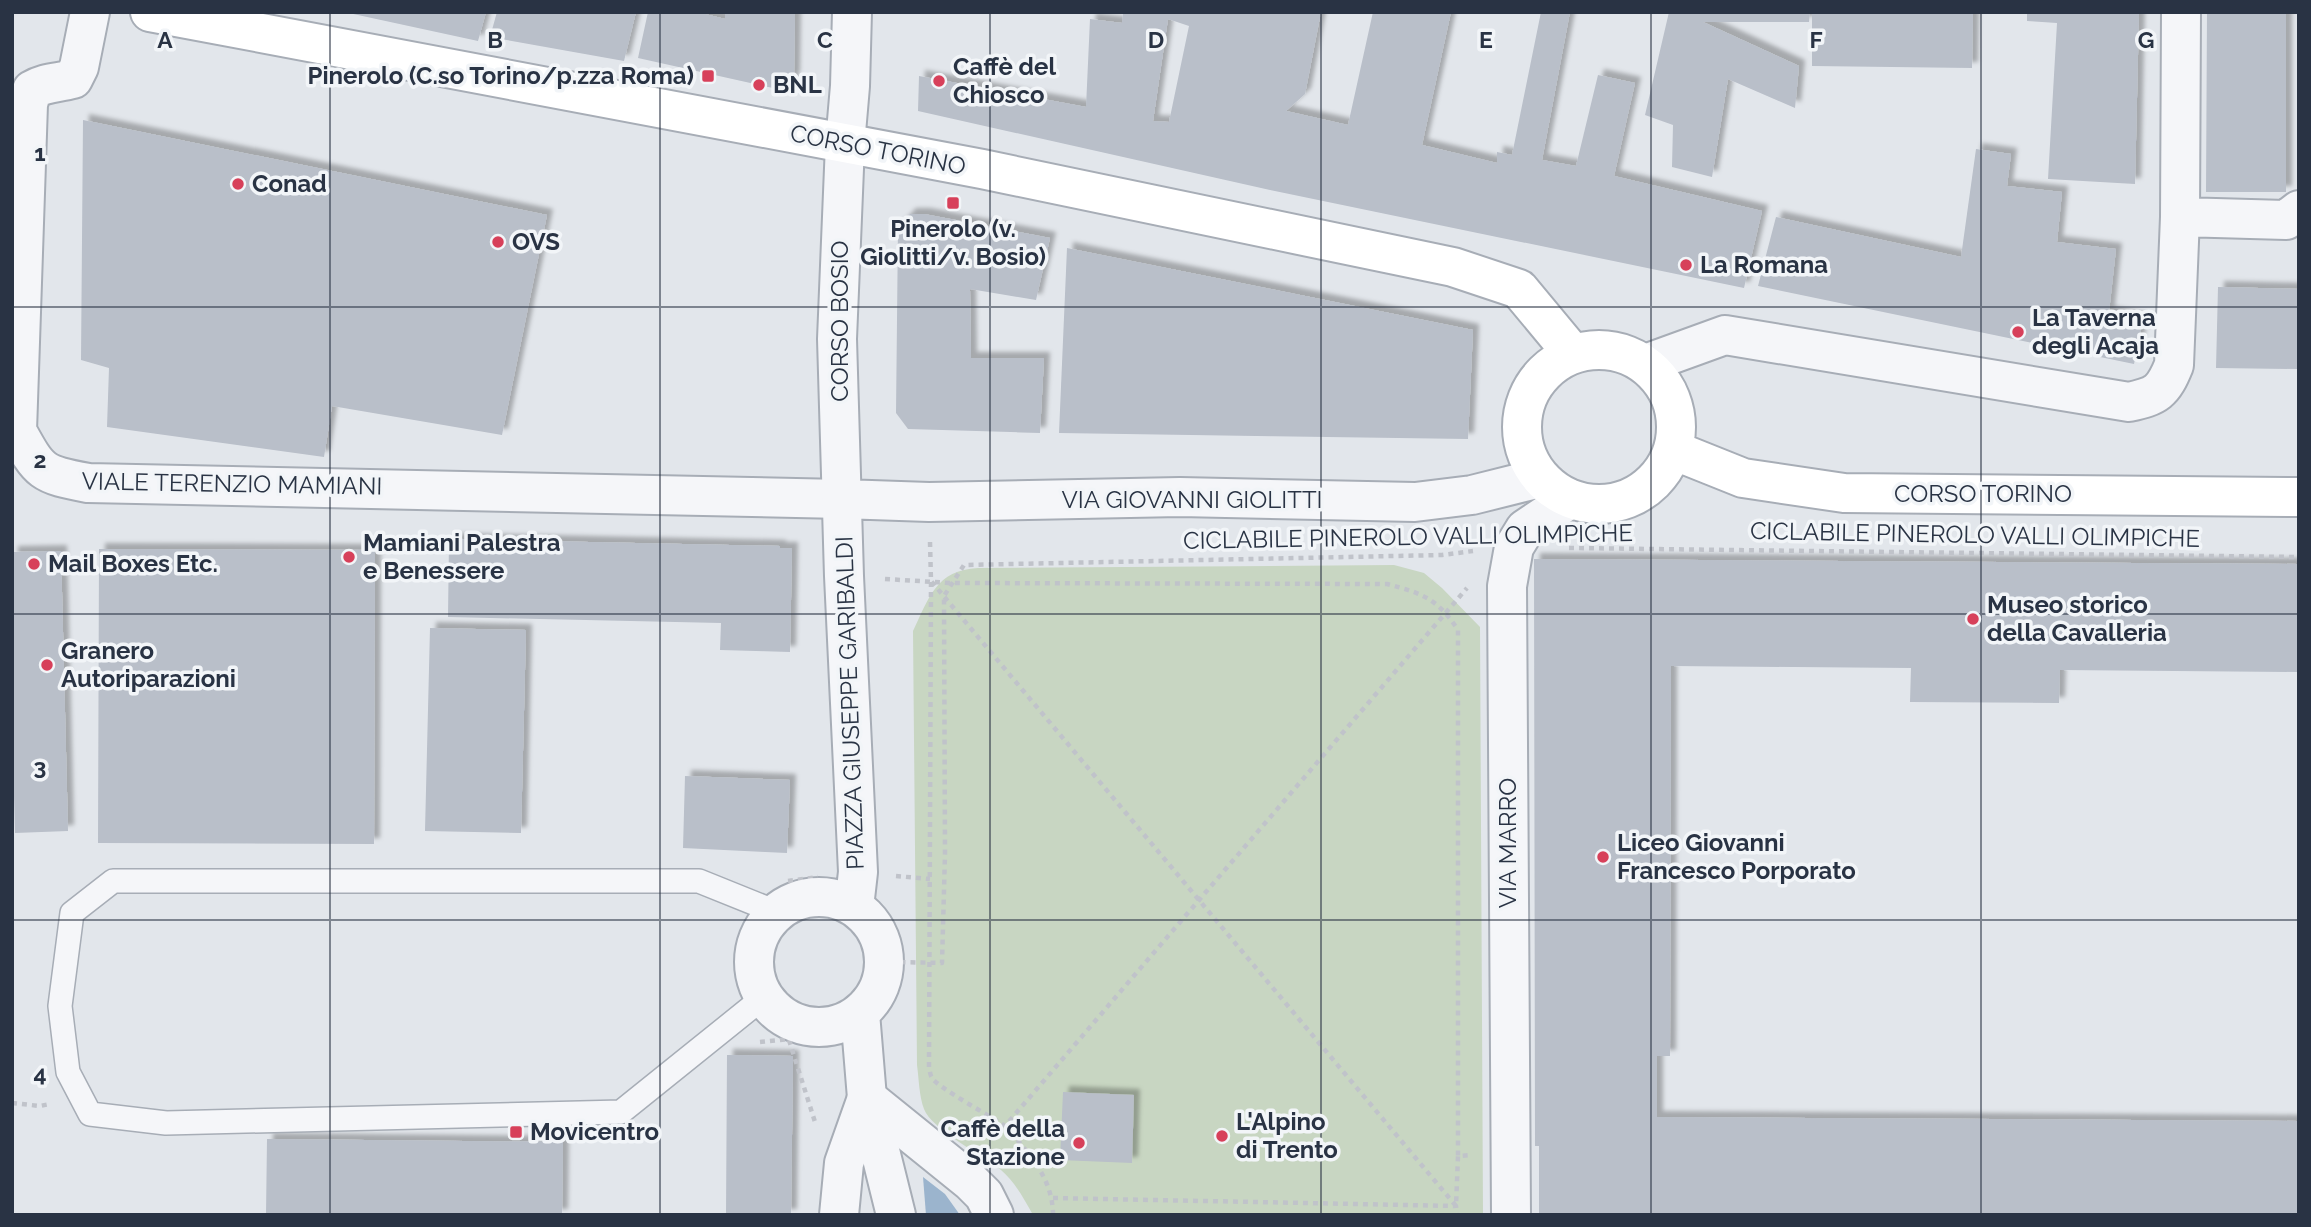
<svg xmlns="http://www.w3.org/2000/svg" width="2311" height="1227" viewBox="0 0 2311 1227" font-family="Raleway,sans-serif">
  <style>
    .green { fill: #c8d6c2 }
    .water { fill: #9bb4cd }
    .building { fill: #b9bfc9; fill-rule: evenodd; filter: url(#shadow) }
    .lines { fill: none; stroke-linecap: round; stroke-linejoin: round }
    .service-casing { stroke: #a7adb6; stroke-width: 26 }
    .minor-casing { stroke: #a7adb6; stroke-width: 42 }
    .tertiary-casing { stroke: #a7adb6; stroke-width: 42 }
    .secondary-casing { stroke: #a7adb6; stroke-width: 42 }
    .path { stroke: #c0c3ca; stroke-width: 4.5; stroke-dasharray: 5 5; stroke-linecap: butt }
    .service { stroke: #f5f6f9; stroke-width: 23 }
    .minor { stroke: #f5f6f9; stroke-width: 38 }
    .tertiary { stroke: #f5f6f9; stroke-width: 38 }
    .secondary { stroke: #fff; stroke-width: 38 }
    .grid { fill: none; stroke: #293344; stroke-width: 2; stroke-opacity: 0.55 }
    .poi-dot { fill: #d7405a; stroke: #f2f5f8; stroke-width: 2.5 }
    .labels { text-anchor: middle; stroke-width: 7; stroke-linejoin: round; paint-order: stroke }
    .poi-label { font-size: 24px; font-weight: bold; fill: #293344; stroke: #f2f5f8; text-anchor: start }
    .street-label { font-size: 24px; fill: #293344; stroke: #f2f5f8 }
    .grid-label { font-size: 23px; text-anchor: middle; font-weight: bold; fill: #293344; stroke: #f2f5f8; stroke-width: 7; stroke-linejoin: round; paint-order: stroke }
  </style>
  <defs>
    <filter id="shadow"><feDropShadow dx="6" dy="-6" stdDeviation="2" flood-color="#0004"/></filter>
  </defs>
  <rect width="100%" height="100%" fill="#e2e6eb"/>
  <!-- green -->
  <path class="green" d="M1394,565L1424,573L1442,588L1480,627L1483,1215H1033C1024,1199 1015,1182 1001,1170C983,1155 931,1129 924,1109C919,1096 919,1079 917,1065L913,631C929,598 936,570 978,568Z"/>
  <!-- water -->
  <path class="water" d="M923,1177L945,1194L960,1215H926Z"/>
  <!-- building -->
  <path class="building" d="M344,12H486L478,41Z
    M497,12H636L624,61L490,37Z
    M648,12H697L725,19V12H795L794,77L790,87L782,90L638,58Z
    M1123,12H1321L1305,94L1286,111L1348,125L1373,12H1451L1422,145L1497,163V152L1512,155L1541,12H1570L1542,160L1576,166L1598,75L1635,83L1614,176L1762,211L1744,288L1270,190L918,111L919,76L1086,107L1090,19L1122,23ZM1168,19L1189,26L1169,122L1153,121Z
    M1669,12H1810L1809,22H1703L1799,66L1795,108L1728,79L1712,177L1672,167L1673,125L1645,115Z
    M1812,12H1973L1972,68L1812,66Z
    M2027,12H2139L2135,184L2048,179L2057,23L2027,21Z
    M2207,12H2286V192H2206Z
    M83,120L547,215L502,435L332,406L324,457L107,427L109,368L81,360Z
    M1976,149L2011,154L2007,186L2062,192L2057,242L2116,249L2109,312L2143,319L2134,364L1758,286L1776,217L1961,257Z
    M910,214H924L1050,238L1036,300L970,289L971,358H1044L1040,433L908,429L896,413L898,227Z
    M1067,248L1473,330L1468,439L1059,433Z
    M2218,287L2299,289V369L2216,368Z
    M449,539L780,546V548H792L790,652L720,650L721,623L448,617Z
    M99,549L375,550L374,844L98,843Z
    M61,551L68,831L15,833L12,724V552Z
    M1534,559L2299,564V672L2060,670L2059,703L1910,702L1911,668L1671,666L1670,1056H1657V1117L2299,1121V1215H1539V1146H1535Z
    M430,628L526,630L521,833L425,831Z
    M685,776L790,780L787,853L683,848Z
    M727,1055L793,1056L791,1215H726Z
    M1063,1092L1134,1095L1132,1163L1060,1160Z
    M267,1139L563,1142L562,1215H266Z"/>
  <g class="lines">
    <defs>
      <path id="service" d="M764,997L621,1112L166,1123L90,1114L68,1072L60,1006L72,913L113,881H699L776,912"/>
      <path id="minor" d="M90,12L79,67L73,79C58,83 45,82 32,90L28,104L17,431C40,473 41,474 88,483L842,499
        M845,144L850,86L852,12
        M2180,217L2286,220L2299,210
        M1645,364L1725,335L2129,402C2157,396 2163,392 2174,365L2180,217L2181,12
        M839,1215L844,1163L867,1098L971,1182L984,1195L994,1215
        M1511,1215L1507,586L1514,547L1525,529L1570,499"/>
      <path id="tertiary" d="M845,144L837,339L844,576L858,872L854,907
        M842,499L929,502L1180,497L1415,502L1472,495L1540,478
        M754 962a65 65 0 1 1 130 0a65 65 0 1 1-130 0Z
        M860,1013L867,1098L896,1215"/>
      <path id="secondary" d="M150,12L982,169L1453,267L1519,289L1573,354
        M1522 427a77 77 0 1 1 154 0a77 77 0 1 1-154 0Z
        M1673,450L1743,478L1844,493L2299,497"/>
    </defs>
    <!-- service casing -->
    <use href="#service" class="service-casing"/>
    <!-- minor casing -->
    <use href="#minor" class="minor-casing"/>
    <!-- tertiary casing -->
    <use href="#tertiary" class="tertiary-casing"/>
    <!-- secondary casing -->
    <use href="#secondary" class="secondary-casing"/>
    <!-- path -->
    <path class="path" d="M930,542L931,581L1456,1206L1458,1156L1471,1155
      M1569,548L2299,557
      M885,579L951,583L1387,584C1422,593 1438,599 1458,630V1156
      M931,582L929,1067C930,1071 930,1075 932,1078C937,1087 992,1117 1005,1126
      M896,876L930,879
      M788,881L818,877
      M889,988L898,962L942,963L945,854L944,596L964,565L1442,555L1473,551
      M789,1040L815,1122
      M760,1042L821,1036
      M12,1103L40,1106L50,1104
      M1053,1198L1456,1206L1457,1215
      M1053,1215C1053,1178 1028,1152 1005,1126L1467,588"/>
    <!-- service -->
    <use href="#service" class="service"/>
    <!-- minor -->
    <use href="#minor" class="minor"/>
    <!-- tertiary -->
    <use href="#tertiary" class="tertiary"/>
    <!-- secondary -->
    <use href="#secondary" class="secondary"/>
  </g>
  <!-- grid -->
  <path class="grid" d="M330,12V1215M660,12V1215M990,12V1215M1321,12V1215M1651,12V1215M1981,12V1215M12,307H2299M12,614H2299M12,920H2299"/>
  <!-- markers -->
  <g class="poi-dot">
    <rect x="701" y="69" width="14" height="14" rx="3.5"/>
    <circle cx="939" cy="81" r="7"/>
    <circle cx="759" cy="85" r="7"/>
    <circle cx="238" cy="184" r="7"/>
    <rect x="946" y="196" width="14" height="14" rx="3.5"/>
    <circle cx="498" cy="242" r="7"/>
    <circle cx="1686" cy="265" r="7"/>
    <circle cx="2018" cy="332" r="7"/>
    <circle cx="349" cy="557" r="7"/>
    <circle cx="34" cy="564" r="7"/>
    <circle cx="1973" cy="619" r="7"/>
    <circle cx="47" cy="665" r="7"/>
    <circle cx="1603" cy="857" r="7"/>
    <rect x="509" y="1125" width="14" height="14" rx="3.5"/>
    <circle cx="1222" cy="1136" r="7"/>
    <circle cx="1079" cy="1143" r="7"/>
  </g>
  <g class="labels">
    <!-- poi labels -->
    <g class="poi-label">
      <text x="953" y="75">Caffè del<tspan x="953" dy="28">Chiosco</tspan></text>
      <text x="694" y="84" text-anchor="end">Pinerolo (C.so Torino/p.zza Roma)</text>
      <text x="773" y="93">BNL</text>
      <text x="252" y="192">Conad</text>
      <text x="953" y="237" text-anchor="middle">Pinerolo (v.<tspan x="953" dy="28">Giolitti/v. Bosio)</tspan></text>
      <text x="512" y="250">OVS</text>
      <text x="1700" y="273">La Romana</text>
      <text x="2032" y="326">La Taverna<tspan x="2032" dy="28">degli Acaja</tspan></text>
      <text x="363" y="551">Mamiani Palestra<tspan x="363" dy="28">e Benessere</tspan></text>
      <text x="48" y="572">Mail Boxes Etc.</text>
      <text x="1987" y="613">Museo storico<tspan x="1987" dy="28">della Cavalleria</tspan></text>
      <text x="61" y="659">Granero<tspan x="61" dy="28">Autoriparazioni</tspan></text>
      <text x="1617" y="851">Liceo Giovanni<tspan x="1617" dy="28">Francesco Porporato</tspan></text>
      <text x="1236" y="1130">L'Alpino<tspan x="1236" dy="28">di Trento</tspan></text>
      <text x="1065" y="1137" text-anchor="end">Caffè della<tspan x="1065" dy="28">Stazione</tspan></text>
      <text x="530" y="1140">Movicentro</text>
    </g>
    <!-- street labels -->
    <g class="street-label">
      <text transform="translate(878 150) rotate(11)" y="8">CORSO TORINO</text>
      <text transform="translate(840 321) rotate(-90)" y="8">CORSO BOSIO</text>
      <text transform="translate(232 484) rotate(1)" y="8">VIALE TERENZIO MAMIANI</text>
      <text x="1983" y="502">CORSO TORINO</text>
      <text x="1192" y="508">VIA GIOVANNI GIOLITTI</text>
      <text transform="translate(1975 535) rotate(1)" y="8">CICLABILE PINEROLO VALLI OLIMPICHE</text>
      <text transform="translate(1408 537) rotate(-1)" y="8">CICLABILE PINEROLO VALLI OLIMPICHE</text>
      <text transform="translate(850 703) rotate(-92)" y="8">PIAZZA GIUSEPPE GARIBALDI</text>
      <text transform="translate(1508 843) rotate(-90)" y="8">VIA MARRO</text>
    </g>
  </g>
  <g class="grid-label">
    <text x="165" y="48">A</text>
    <text x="495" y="48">B</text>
    <text x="825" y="48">C</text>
    <text x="1156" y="48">D</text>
    <text x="1486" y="48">E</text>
    <text x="1816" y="48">F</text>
    <text x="2146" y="48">G</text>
    <text x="40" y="161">1</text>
    <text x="40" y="468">2</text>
    <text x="40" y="775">3</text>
    <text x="40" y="1082">4</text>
  </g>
  <!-- border -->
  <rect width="2311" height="1227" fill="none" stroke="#293344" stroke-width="28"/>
</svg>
